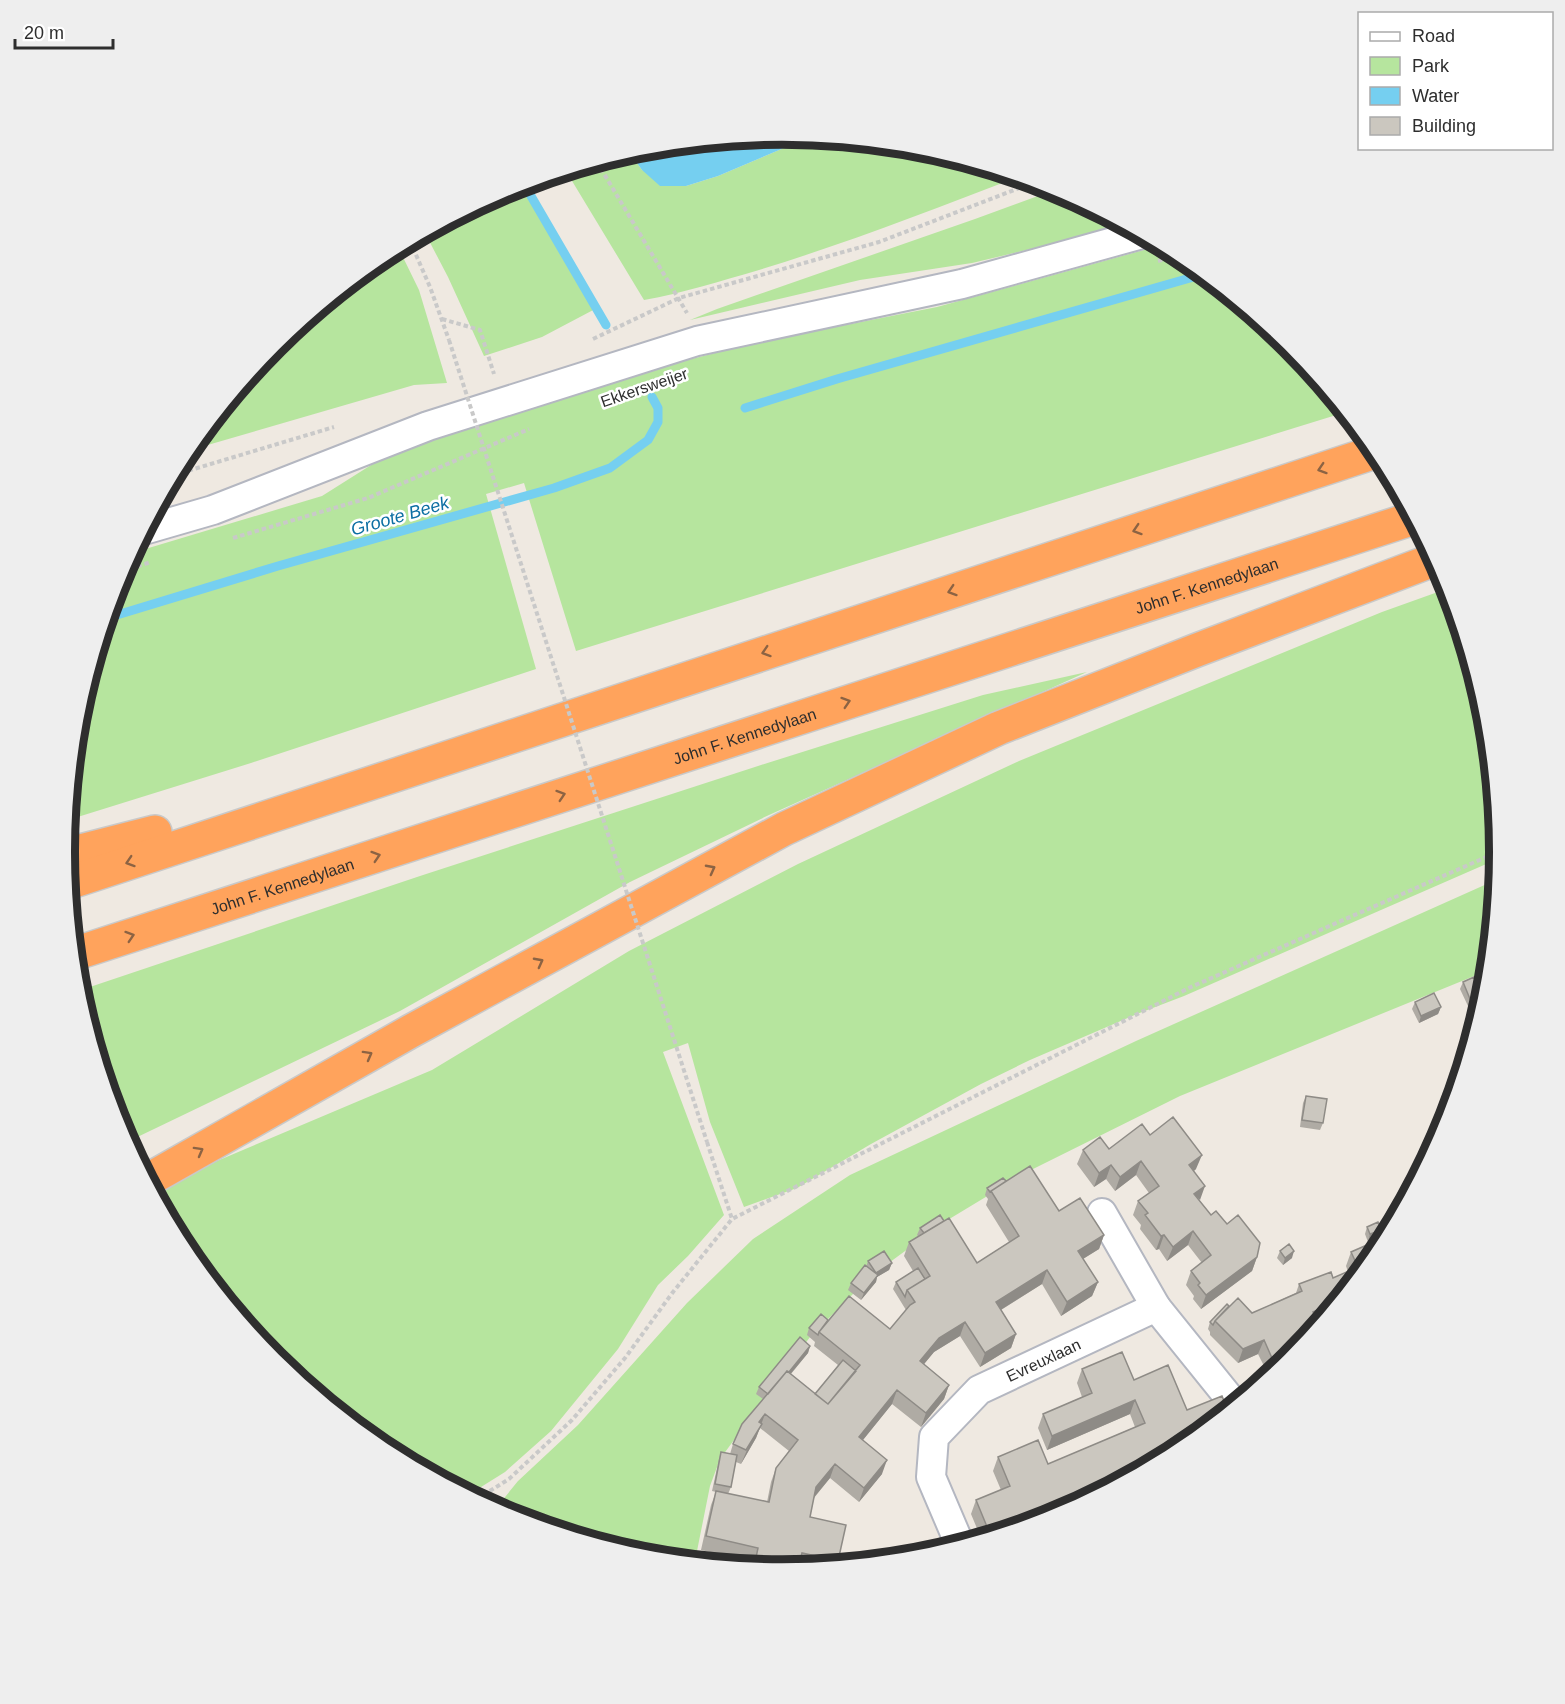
<svg xmlns="http://www.w3.org/2000/svg" width="1565" height="1704" viewBox="0 0 1565 1704" font-family="Arial,sans-serif">
  <style>
    .green { fill: #b6e59e }
    .water { fill: #75cff0 }
    .lines { fill: none; stroke-linecap: round; stroke-linejoin: round }
    .stream { stroke: #75cff0; stroke-width: 9 }
    .street-casing { stroke: #b4b7c1; stroke-width: 32 }
    .highway-casing { stroke: #c9c9c9; stroke-width: 36 }
    .path { stroke: #c9c9c9; stroke-width: 4; stroke-dasharray: 4.5 3; stroke-linecap: butt }
    .street { stroke: #fff; stroke-width: 28 }
    .highway { stroke: #ffa35c; stroke-width: 33 }
    .path-bridge { stroke: #c9c9c9; stroke-width: 4; stroke-dasharray: 4.5 3; stroke-linecap: butt }
    .wall { fill: #afaba4; fill-rule: evenodd }
    .shaded-wall { fill: #8e8b86 }
    .building { fill: #cbc7bf; stroke: #8e8b86; stroke-width: 1.5 }
    .oneway { stroke: #8c6343 }
    .labels { text-anchor: middle; stroke-width: 5; stroke-linejoin: round; paint-order: stroke }
    .street-label { font-size: 16px; fill: #2e2e2e; stroke: #fff }
    .water-label { font-size: 18px; font-style: italic; fill: #0d6fa3; stroke: #fff }
    .rim { fill: none; stroke: #2e2e2e; stroke-width: 8 }
  </style>
  <rect width="100%" height="100%" fill="#efe9e1"/>
  <!-- green -->
  <path class="green" d="M810,137L923,148L1018,177C932,210 847,243 759,270C721,281 683,293 644,300L566,171L629,152L642,170L686,186L718,176Z
    M523,184L585,284L597,308L542,337L484,356L448,277L425,233L508,189Z
    M1057,189L1128,226L972,263L860,280L690,320L717,309L975,219Z
    M1162,245L1182,255L1290,345L1346,412L576,651L524,483L486,494L536,669L251,763L68,820L78,712L119,577L132,553L322,496L387,455L629,375L754,343L937,307Z
    M398,247L419,290L447,383L414,385L187,451L275,344L384,255Z
    M1449,588L1487,712L1500,858L1184,996L1137,1014L1030,1060L981,1084L871,1144L797,1188L744,1207L710,1122L688,1043L663,1052L724,1215L688,1256L658,1285L618,1349L551,1431L505,1472L473,1492H463L383,1449L275,1359L185,1251L155,1194L217,1161L432,1070L629,951L798,864L1019,761L1382,612Z
    M1087,672L769,815L630,882L400,1011L127,1142L119,1126L78,991L420,876L758,766L983,695Z
    M1498,879L1489,970L1180,1096L1027,1172L946,1221L871,1276L810,1337L720,1459L710,1486L695,1561L642,1556L504,1514L501,1502L518,1481L578,1425L687,1303L753,1239L850,1175L1136,1041Z"/>
  <!-- water -->
  <path class="water" d="M783,134L810,137L718,176L686,186H660L642,170L629,152L643,148Z"/>
  <g class="lines">
    <!-- stream -->
    <path class="stream" d="M524,184L606,325
      M745,408L837,379L1204,274
      M107,618L278,566L554,488L610,468L648,440L658,422V408L652,397"/>
    <defs>
      <g id="street">
        <path d="M144,530L213,510L428,426L697,341L962,284L1142,234"/>
        <path d="M1102,1213L1156,1307"/>
        <path id="s1" d="M960,1545L931,1477L934,1437L979,1390L1156,1307L1235,1405"/>
      </g>
      <g id="highway">
        <path d="M65,855L155,832"/>
        <path d="M68,883L1378,451"/>
        <path id="s2" d="M74,954L1414,518"/>
        <path d="M148,1180L411,1031L784,829L999,728L1197,650L1436,559"/>
      </g>
    </defs>
    <!-- street casing -->
    <use href="#street" class="street-casing"/>
    <!-- highway casing -->
    <use href="#highway" class="highway-casing"/>
    <!-- path -->
    <path class="path" d="M597,162L687,313
      M410,241L430,287L449,340
      M1158,261L1181,255
      M442,319L480,330L494,374
      M593,339L679,298L879,242L1035,182
      M174,475L334,427
      M233,538L368,498L529,429
      M123,571L151,562
      M707,1142L732,1219
      M477,1499L509,1479L572,1420L625,1358L673,1292L732,1219L1191,987L1500,851"/>
    <!-- street -->
    <use href="#street" class="street"/>
    <!-- highway -->
    <use href="#highway" class="highway"/>
    <!-- path-bridge -->
    <path class="path-bridge" d="M449,340L707,1142"/>
  </g>
  <!-- wall -->
  <path class="wall" d="M1463,982L1482,994L1479,1001L1468,1006L1460,989Z
    M1415,1002L1441,1007L1438,1014L1419,1023L1412,1009Z
    M1306,1096L1323,1123L1320,1130L1300,1127L1303,1103Z
    M1150,1135L1196,1169L1194,1171L1199,1200L1211,1215L1227,1224L1257,1257L1252,1271L1201,1309L1193,1299L1194,1296L1186,1285L1191,1271L1202,1263L1188,1245L1167,1261L1159,1249L1156,1250L1140,1229L1141,1225L1133,1215L1138,1201L1149,1193L1136,1175L1115,1191L1106,1179L1094,1187L1077,1164L1083,1150L1109,1149Z
    M1006,1181L1104,1235L1099,1249L1083,1259L1098,1282L1092,1296L1061,1316L1042,1284L1001,1310L1016,1334L1011,1348L980,1367L960,1336L934,1352L924,1364L949,1385L944,1399L921,1427L892,1404L863,1440L882,1474L859,1502L830,1478L814,1498L810,1517L838,1561L837,1565L802,1568L799,1567L782,1570L752,1567L753,1562L701,1550L711,1505L716,1492L712,1491L719,1459L721,1452L730,1454L733,1444L763,1399L756,1394L759,1387L810,1346L808,1353L791,1374L815,1394L838,1365L814,1346L815,1342L807,1335L809,1328L828,1320L890,1329L906,1310L893,1289L896,1282L913,1271L904,1256L909,1242L918,1236L917,1235L920,1228L944,1221L977,1263L1009,1242L986,1205L988,1199L985,1195L987,1188ZM760,1428L789,1451L776,1468L771,1482L767,1502L728,1494L731,1487L736,1462L741,1464L756,1438Z
    M1367,1227L1382,1230L1379,1237L1368,1242L1365,1234Z
    M1280,1251L1292,1258L1283,1265L1277,1258Z
    M1379,1251L1323,1319L1317,1322L1267,1372L1258,1354L1238,1363L1210,1335V1332L1208,1329L1210,1322L1229,1306L1252,1313L1296,1293L1299,1284L1333,1278L1348,1272L1346,1266L1351,1252Z
    M868,1261L892,1263L889,1270L877,1277L876,1282L861,1300L848,1290L851,1283L866,1267Z
    M1082,1369L1134,1380L1187,1410L1057,1515L981,1538L971,1514L976,1500L1001,1490L993,1471L998,1457L1048,1464L1135,1427L1130,1414L1047,1450L1038,1428L1043,1414L1082,1397L1077,1383Z"/>
  <!-- shaded-wall -->
  <path class="shaded-wall" d="M1482,994L1479,1001L1468,1006L1470,999Z
    M1441,1007L1438,1014L1419,1023L1421,1016Z
    M1202,1155L1196,1169L1184,1179L1189,1165Z
    M1141,1161L1136,1175L1115,1191L1120,1177Z
    M1111,1165L1106,1179L1094,1187L1099,1173Z
    M1205,1186L1200,1200L1194,1194Z
    M1382,1230L1379,1237L1368,1242L1370,1234Z
    M1193,1231L1188,1245L1167,1261L1173,1247Z
    M1104,1235L1099,1249L1073,1265L1078,1251Z
    M1164,1235L1159,1249L1156,1250L1161,1236Z
    M1294,1251L1292,1258L1283,1265L1285,1258Z
    M1257,1257L1252,1271L1201,1309L1206,1295Z
    M892,1263L889,1270L877,1277L876,1282L861,1300L864,1293L874,1280L876,1273Z
    M1047,1270L1042,1284L991,1316L996,1302Z
    M1098,1282L1092,1296L1061,1316L1067,1302Z
    M1338,1301L1323,1319L1308,1326L1313,1312Z
    M965,1322L960,1336L934,1352L915,1375L920,1361L939,1338Z
    M1016,1334L1011,1348L980,1367L985,1353Z
    M1264,1340L1258,1354L1238,1363L1243,1349Z
    M810,1346L808,1353L767,1402L769,1395Z
    M1300,1348L1290,1360L1282,1367L1267,1372L1272,1358Z
    M949,1385L944,1399L921,1427L926,1413Z
    M897,1390L892,1404L854,1451L859,1437Z
    M1135,1400L1130,1414L1047,1450L1052,1436Z
    M765,1414L756,1438L741,1464L759,1422Z
    M887,1460L882,1474L859,1502L864,1488Z
    M835,1464L830,1478L811,1501L816,1487Z
    M1101,1492L1065,1511L1066,1507Z
    M1025,1520L1022,1526L990,1536V1534Z"/>
  <!-- building -->
  <path class="building" d="M1474,977L1482,994L1470,999L1463,982Z
    M1434,993L1441,1007L1421,1016L1415,1002Z
    M1306,1096L1327,1099L1323,1123L1302,1120Z
    M1173,1117L1202,1155L1189,1165L1205,1186L1194,1194L1211,1215L1216,1211L1227,1224L1238,1215L1260,1243L1257,1257L1206,1295L1198,1285L1200,1283L1191,1271L1211,1255L1193,1231L1173,1247L1164,1235L1161,1236L1145,1215L1148,1213L1138,1201L1159,1186L1141,1161L1120,1177L1111,1165L1099,1173L1083,1150L1100,1137L1109,1149L1142,1124L1150,1135Z
    M1030,1166L1059,1211L1080,1198L1104,1235L1078,1251L1098,1282L1067,1302L1047,1270L996,1302L1016,1334L985,1353L965,1322L939,1338L920,1361L949,1385L926,1413L897,1390L859,1437L887,1460L864,1488L835,1464L816,1487L810,1517L846,1525L838,1561L802,1553L798,1568L782,1570L754,1567L758,1548L706,1536L716,1491L769,1502L776,1468L798,1440L765,1414L759,1422L762,1424L746,1450L733,1444L742,1424L787,1371L828,1404L860,1365L819,1332L849,1296L890,1329L910,1305L915,1302L907,1290L930,1276L909,1242L949,1218L977,1263L1019,1236L991,1191Z
    M1003,1178L1006,1181L991,1191L990,1192L987,1188Z
    M940,1215L944,1221L924,1233L920,1228Z
    M1378,1222L1382,1230L1370,1234L1367,1227Z
    M1376,1241L1378,1245L1384,1242L1379,1251L1338,1301L1313,1312L1319,1325L1300,1348L1272,1358L1264,1340L1243,1349L1215,1321L1238,1298L1252,1313L1302,1291L1299,1284L1331,1272L1333,1278L1358,1267L1351,1252Z
    M1289,1244L1294,1251L1285,1258L1280,1251Z
    M884,1251L892,1263L876,1273L868,1261Z
    M865,1265L878,1275L864,1293L851,1283Z
    M918,1268L925,1279L907,1290L905,1297L896,1282Z
    M1227,1304L1229,1306L1215,1321L1213,1325L1210,1322Z
    M821,1314L828,1320L819,1332L818,1335L809,1328Z
    M800,1337L810,1346L789,1372L787,1371L768,1394L759,1387Z
    M1122,1352L1134,1380L1168,1365L1187,1410L1222,1396L1228,1411L1181,1449L1101,1492L1066,1507L1068,1510L1057,1515L1027,1525L1025,1520L990,1534L976,1500L1010,1486L998,1457L1038,1440L1048,1464L1145,1423L1135,1400L1052,1436L1043,1414L1092,1393L1082,1369Z
    M843,1360L856,1371L828,1404L815,1394Z
    M721,1452L737,1455L731,1487L715,1484Z"/>
  <!-- one-way arrows -->
  <defs><path id="oneway-chevron" d="M-2-3.5L2.5 0L-2 3.5" fill="none" stroke-width="1.6" stroke-linecap="round" stroke-linejoin="round" transform="scale(1.5)"/></defs>
  <g class="oneway">
    <use href="#oneway-chevron" transform="translate(1322 469) rotate(162)"/>
    <use href="#oneway-chevron" transform="translate(1137 530) rotate(162)"/>
    <use href="#oneway-chevron" transform="translate(952 591) rotate(162)"/>
    <use href="#oneway-chevron" transform="translate(766 652) rotate(162)"/>
    <use href="#oneway-chevron" transform="translate(846 702) rotate(-18)"/>
    <use href="#oneway-chevron" transform="translate(561 795) rotate(-18)"/>
    <use href="#oneway-chevron" transform="translate(376 856) rotate(-18)"/>
    <use href="#oneway-chevron" transform="translate(130 862) rotate(162)"/>
    <use href="#oneway-chevron" transform="translate(711 869) rotate(-28)"/>
    <use href="#oneway-chevron" transform="translate(130 936) rotate(-18)"/>
    <use href="#oneway-chevron" transform="translate(539 962) rotate(-28)"/>
    <use href="#oneway-chevron" transform="translate(368 1055) rotate(-29)"/>
    <use href="#oneway-chevron" transform="translate(199 1151) rotate(-29)"/>
  </g>
  <g class="labels">
    <!-- street labels -->
    <g class="street-label">
      <text transform="translate(644 387) rotate(-19)" y="6">Ekkersweijer</text>
      <text dy="6" stroke="none"><textPath href="#s2" startOffset="1191">John F. Kennedylaan</textPath></text>
      <text dy="6" stroke="none"><textPath href="#s2" startOffset="705">John F. Kennedylaan</textPath></text>
      <text dy="6" stroke="none"><textPath href="#s2" startOffset="219">John F. Kennedylaan</textPath></text>
      <text dy="6" stroke="none"><textPath href="#s1" startOffset="250">Evreuxlaan</textPath></text>
    </g>
    <!-- water labels -->
    <g class="water-label">
      <text transform="translate(400 516) rotate(-16)" y="6">Groote Beek</text>
    </g>
  </g>
  <!-- crop -->
  <path d="M0 0H1565V1704H0ZM75 852a707 707 0 1 1 1414 0a707 707 0 1 1-1414 0Z" fill="#eee" fill-rule="evenodd"/>
  <path class="rim" d="M75 852a707 707 0 1 1 1414 0a707 707 0 1 1-1414 0Z"/>
  <!-- legend -->
  <rect x="1358" y="12" width="195" height="138" fill="#ffffff" stroke="#ababab" stroke-width="1.5"/>
  <rect x="1370" y="32" width="30" height="9" fill="#ffffff" stroke="#ababab" stroke-width="1.5"/>
  <text x="1412" y="42" font-size="18" fill="#2e2e2e">Road</text>
  <rect x="1370" y="57" width="30" height="18" fill="#b6e59e" stroke="#ababab" stroke-width="1.5"/>
  <text x="1412" y="72" font-size="18" fill="#2e2e2e">Park</text>
  <rect x="1370" y="87" width="30" height="18" fill="#75cff0" stroke="#ababab" stroke-width="1.5"/>
  <text x="1412" y="102" font-size="18" fill="#2e2e2e">Water</text>
  <rect x="1370" y="117" width="30" height="18" fill="#cbc7bf" stroke="#ababab" stroke-width="1.5"/>
  <text x="1412" y="132" font-size="18" fill="#2e2e2e">Building</text>
  <!-- scale -->
  <path d="M15 39v9h98v-9" fill="none" stroke="#2e2e2e" stroke-width="3"/>
  <text x="24" y="39" font-size="18" fill="#2e2e2e" stroke="#ffffff" stroke-width="4.5" paint-order="stroke">20 m</text>
</svg>
